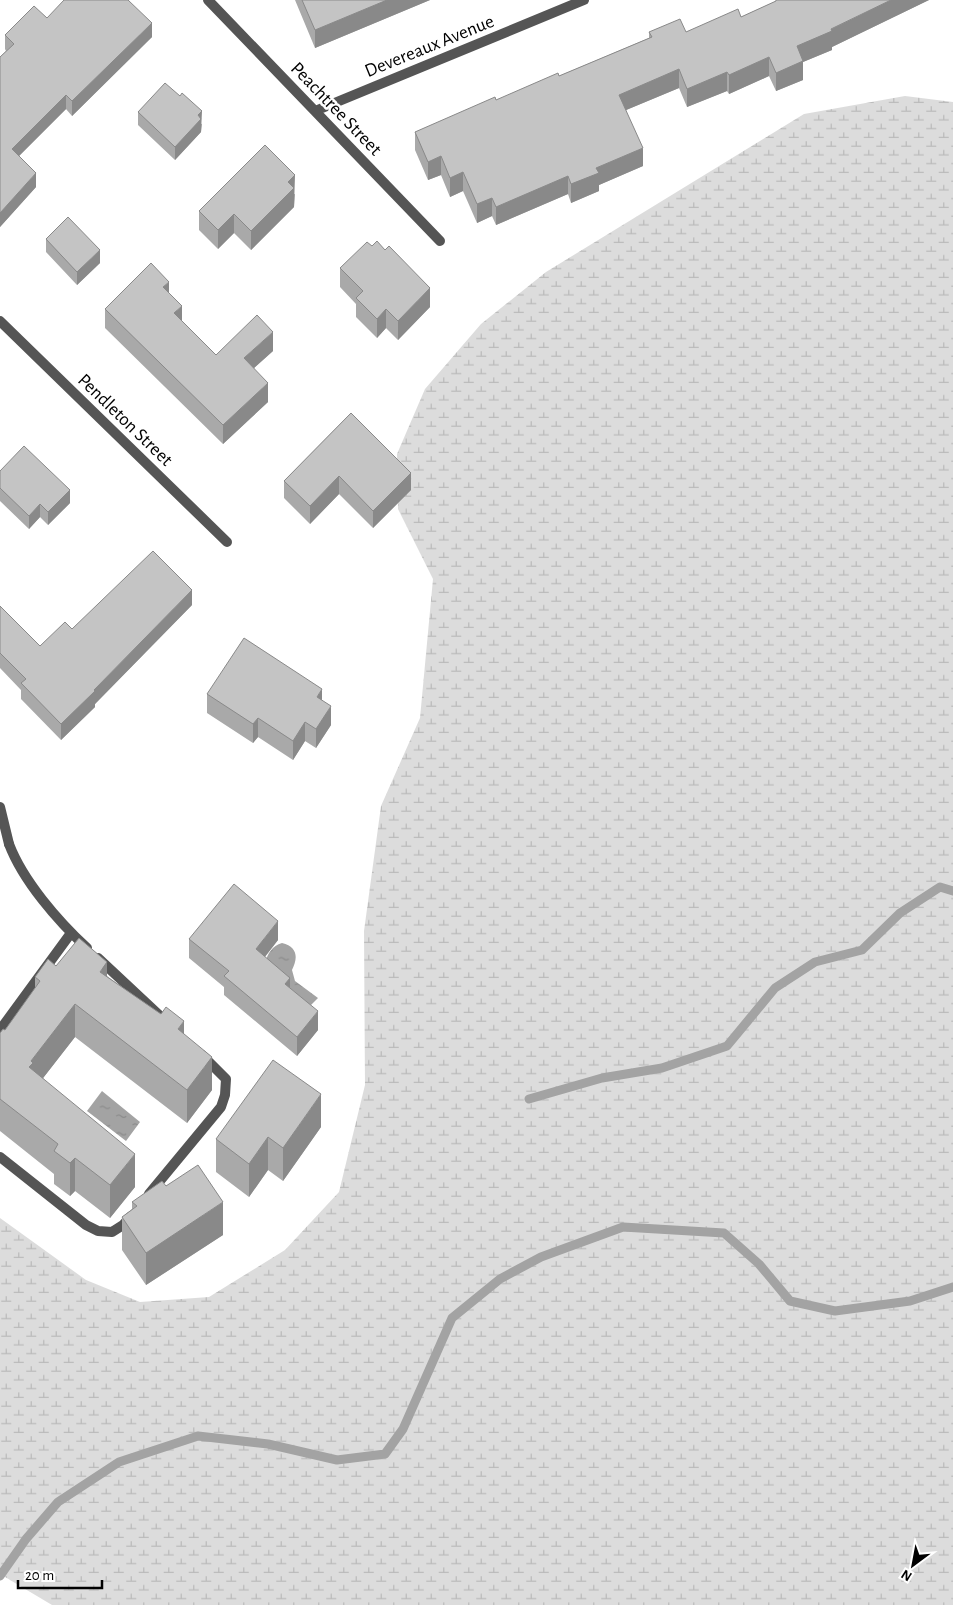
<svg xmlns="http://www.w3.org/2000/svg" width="953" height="1605" viewBox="0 0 953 1605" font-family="'Alegreya Sans',sans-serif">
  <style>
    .wetland { fill: url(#wetland-marsh) }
    .water { fill: url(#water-ripples) }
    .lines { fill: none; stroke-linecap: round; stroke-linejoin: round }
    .stream { stroke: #a3a3a3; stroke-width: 9 }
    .lane { stroke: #555; stroke-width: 10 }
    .street { stroke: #555; stroke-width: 10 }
    .wall { fill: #a9a9a9 }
    .shaded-wall { fill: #898989 }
    .building { fill: #c4c4c4; stroke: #898989 }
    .labels { text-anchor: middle; stroke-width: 5; stroke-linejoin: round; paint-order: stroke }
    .street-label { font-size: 19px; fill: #000; stroke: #fff }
  </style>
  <defs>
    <pattern id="wetland-marsh" width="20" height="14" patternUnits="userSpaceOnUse" patternTransform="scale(1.25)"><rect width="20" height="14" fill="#dcdcdc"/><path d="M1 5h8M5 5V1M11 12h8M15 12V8" fill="none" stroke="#bbb"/></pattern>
    <pattern id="water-ripples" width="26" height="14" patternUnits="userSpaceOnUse" patternTransform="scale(1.25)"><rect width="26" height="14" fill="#a3a3a3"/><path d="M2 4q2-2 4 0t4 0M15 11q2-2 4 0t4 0" fill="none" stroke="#8b8b8b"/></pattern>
  </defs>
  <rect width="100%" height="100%" fill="#fff"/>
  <!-- wetland -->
  <path class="wetland" d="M905,96L953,102V1605H52L0,1574V1218L86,1280L140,1302L209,1297L285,1250L339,1192L365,1085L364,931L381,806L420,718L433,579L398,509L397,454L425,389L481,324L546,272L804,114Z"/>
  <!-- water -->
  <path class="water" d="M282,943C298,947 298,958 292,970L295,981L318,998L310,1006L275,975L265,963C268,953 272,946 282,943Z
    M102,1091L140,1122L126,1141L87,1111Z"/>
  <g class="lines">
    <!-- stream -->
    <path class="stream" d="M529,1099L602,1078L662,1068L727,1046L775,988L815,962L862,950L900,913L940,887L953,891
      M0,1576L26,1539L58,1502L119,1462L198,1436L268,1444L337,1460L385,1454L403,1429L452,1318L500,1279L541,1257L623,1227L724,1233L759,1264L790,1301L835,1311L910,1301L953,1287"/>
    <!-- lane -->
    <path class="lane" d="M9,844C23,881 58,921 87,948
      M98,958L160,1016
      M0,1030L71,933
      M0,1157L86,1225L98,1231L112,1232L123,1225L130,1217
      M149,1194L221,1107L225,1095L226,1079L202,1055"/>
    <!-- street -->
    <path class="street" d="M208,0L440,241
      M315,111L584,0
      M0,321L227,542
      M0,807L9,844"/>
  </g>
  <!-- wall -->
  <path class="wall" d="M295,0H430L315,48Z
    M776,0H929L832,47V50L803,62V80L776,91L769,76L729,94L727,91L687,107L679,88L626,110L643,166L599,185V191L571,203L568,194L496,225L492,216L477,223L463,191L450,197L441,175L428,180L415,150V132L559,76L649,38V32H686L741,17L776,1Z
    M47,18L152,37L72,116L66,109L19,156L36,187L0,227V57L6,51L5,49V35Z
    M138,112L202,124L201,132L175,160L138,125Z
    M295,194L294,207L251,250L234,233L218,249L199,230V211Z
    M46,239L100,263L77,285L46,252Z
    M340,268L430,307L398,340L386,328L377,338L356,317V304L340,287Z
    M169,293L182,321L216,355L273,351L254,368L268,402L223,444L105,328V309Z
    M351,413L411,490L373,528L339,494L310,524L284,498V481Z
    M0,471L70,503L48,525L40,517L29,529L0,501Z
    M192,605L95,704V707L61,740L21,699V690L0,668V606L40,646L72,629Z
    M207,694L322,700L331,725L316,748L305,741L293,760L258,737L253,743L207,713Z
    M189,939L278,940L265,957L290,988L318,1030L297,1056L224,995V987L189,958Z
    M56,966L107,976L184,1034L212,1090L187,1123L75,1037L43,1078L135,1187L110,1218L75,1191L70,1196L54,1184V1174L0,1131V1033L5,1030L35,989V977Z
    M321,1127L283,1181L268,1170L249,1197L216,1172V1139Z
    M166,1186L223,1235L146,1285L122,1250V1217L132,1209V1202Z"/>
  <!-- shaded-wall -->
  <path class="shaded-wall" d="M387,0H430L315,48V30Z
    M891,0H929L832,47V50L803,62V80L776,91V73L797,46Z
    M152,23V37L72,116V101Z
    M769,57V76L729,94V75Z
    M679,69V88L619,113V95Z
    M727,72V91L687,107V89Z
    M66,95V109L12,163V149Z
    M202,111L201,132L175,160V147L198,115Z
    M643,148V166L599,185V191L571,203V184L596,168Z
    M441,156V175L428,180V162Z
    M463,172V191L450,197V178Z
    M36,173V187L0,227V213Z
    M295,175L294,207L251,250V231L288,182Z
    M568,176V194L496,225V207Z
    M492,198V216L477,223V204Z
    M234,214V233L218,249V230Z
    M100,250V263L77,285V272Z
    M169,282V301L163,287Z
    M430,288V307L398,340V321Z
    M182,306V325L174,313Z
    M386,309V328L377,338V319Z
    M273,332V351L244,377V358Z
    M268,383V402L223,444V425Z
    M411,473V490L373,528V511Z
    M339,476V494L310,524V506Z
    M70,490V503L48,525V512Z
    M40,504V517L29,529V516Z
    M192,590V605L95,704V707L61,740V724Z
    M322,689V708L317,697Z
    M331,706V725L316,748V729Z
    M258,718V737L253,743V724Z
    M305,722V741L293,760V741Z
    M278,921V940L256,968V949Z
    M107,962V995L100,972Z
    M290,978V997L285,984Z
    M75,1004V1037L33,1091L29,1067L31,1061Z
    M318,1011V1030L297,1056V1037Z
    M184,1021V1054L178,1029Z
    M212,1057V1090L187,1123V1090Z
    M321,1094V1127L283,1181V1148Z
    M268,1137V1170L249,1197V1164Z
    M135,1154V1187L110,1218V1185Z
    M75,1158V1191L70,1196V1163Z
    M223,1202V1235L146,1285V1253Z"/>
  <!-- building -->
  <path class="building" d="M64,0H128L152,23L72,101L66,95L12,149L36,173L0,213V57L14,44L5,35L34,6L47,18Z
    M302,0H387L315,30Z
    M776,0H891L831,29L832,31L797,46L803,61L776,73L769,57L729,75L727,72L687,89L679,69L619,95L643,148L596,168L599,173L571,184L568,176L496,207L492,198L477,204L463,172L450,178L441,156L428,162L415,132L495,97L496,100L558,73L559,76L652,37L649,32L680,19L686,32L738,9L741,17L776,1Z
    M165,83L180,96L182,93L202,111L198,115L201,119L175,147L138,112Z
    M265,145L295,175L288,182L294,188L251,231L234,214L218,230L199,211Z
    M68,217L100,250L77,272L46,239Z
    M377,241L385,250L389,246L430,288L398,321L386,309L377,319L356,298L363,291L340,268L367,242L372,246Z
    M151,263L169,282L163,287L182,306L174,313L216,355L257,315L273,332L244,358L268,383L223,425L105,309Z
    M351,413L411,473L373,511L339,476L310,506L284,481Z
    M24,446L70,490L48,512L40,504L29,516L0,488V471Z
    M153,551L192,590L94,690L95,691L61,724L21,683L26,679L0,653V606L40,646L65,622L72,629Z
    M244,638L322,689L317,697L331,706L316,729L305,722L293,741L258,718L253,724L207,694Z
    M234,884L278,921L256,949L290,978L285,984L318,1011L297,1037L224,976L229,971L189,939Z
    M79,938L107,962L100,972L161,1014L166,1007L184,1021L178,1029L212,1057L187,1090L75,1004L31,1061L33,1063L29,1067L135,1154L110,1185L75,1158L70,1163L54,1151L58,1144L0,1099V1033L3,1029L5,1030L40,981L35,977L48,959L56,966Z
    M273,1060L321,1094L283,1148L268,1137L249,1164L216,1139Z
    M198,1165L223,1202L146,1253L122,1217L137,1206L132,1202L162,1181L166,1186Z"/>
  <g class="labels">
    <!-- street labels -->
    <g class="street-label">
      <text transform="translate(429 45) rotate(-22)" y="7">Devereaux Avenue</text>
      <text transform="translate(337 108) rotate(46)" y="7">Peachtree Street</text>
      <text transform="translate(126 419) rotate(44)" y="7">Pendleton Street</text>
    </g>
  </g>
  <!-- north arrow -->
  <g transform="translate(913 1565) rotate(212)" stroke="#ffffff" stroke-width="4" paint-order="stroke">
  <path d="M0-4L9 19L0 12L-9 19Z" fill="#000000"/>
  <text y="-8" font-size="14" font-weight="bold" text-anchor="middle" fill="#000000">N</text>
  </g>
  <!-- scale -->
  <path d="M18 1580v8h84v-8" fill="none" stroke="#000000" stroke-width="2.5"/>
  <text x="25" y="1580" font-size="15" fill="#000000" stroke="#ffffff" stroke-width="4" paint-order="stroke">20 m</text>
</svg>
